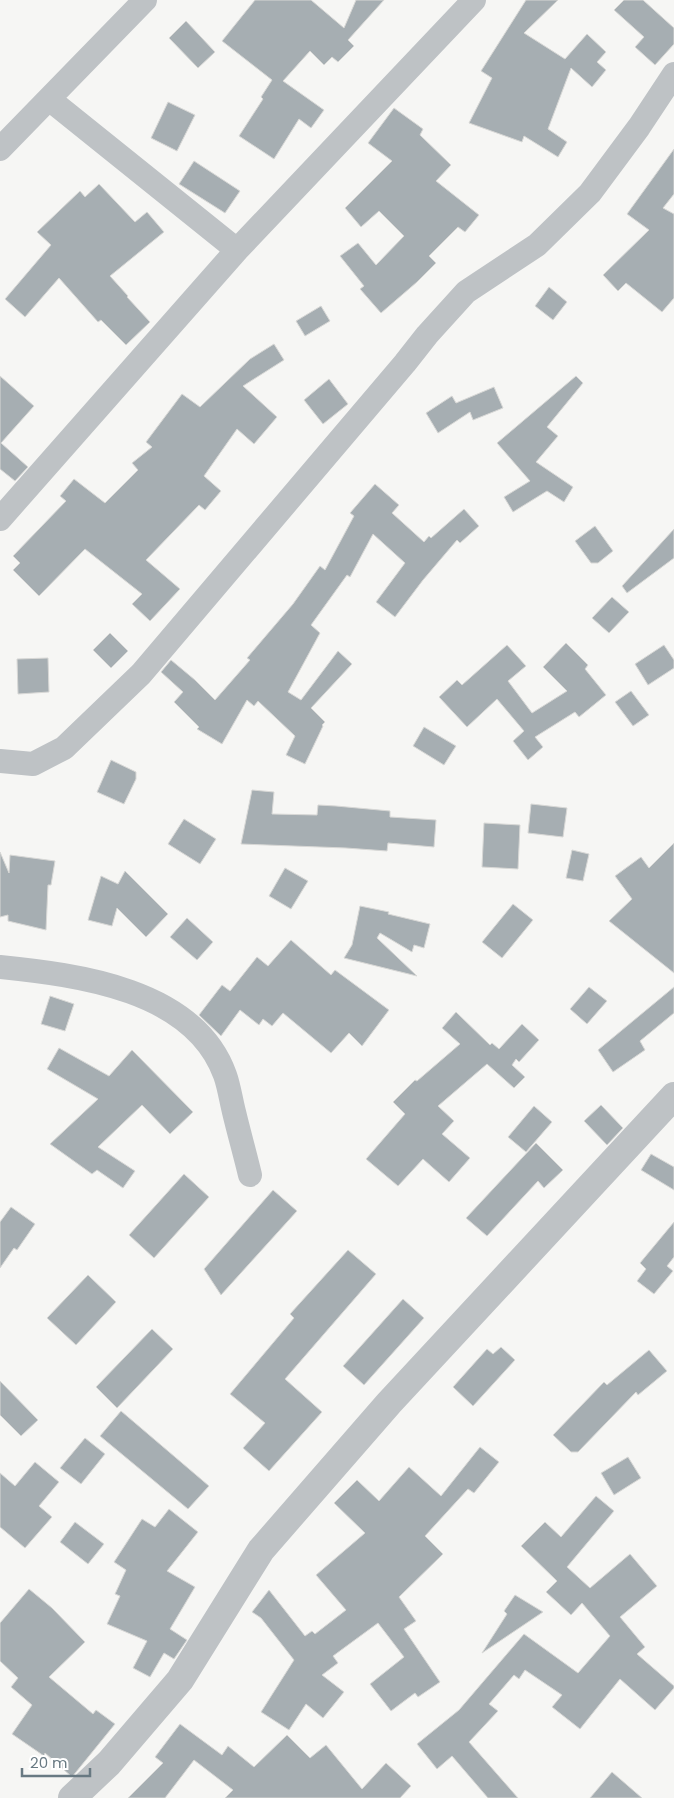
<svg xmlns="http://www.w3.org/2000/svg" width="674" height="1798" viewBox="0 0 674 1798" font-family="Poppins,sans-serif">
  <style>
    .building { fill: #a6aeb2; stroke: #d8d8d6 }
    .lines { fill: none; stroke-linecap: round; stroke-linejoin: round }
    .minor { stroke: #bec2c5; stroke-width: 24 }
    .tertiary { stroke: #bec2c5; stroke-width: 28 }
  </style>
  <rect width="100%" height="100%" fill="#f6f6f4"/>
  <!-- building -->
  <path class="building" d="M255,0H311L344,28L356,0H384L348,40L354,46L338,62L332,57L324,65L310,51L283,81L324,110L311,128L299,119L274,159L239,136L263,99L261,97L272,80L222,41Z
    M526,0H558L524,33L565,59L587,34L606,52L597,62L606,70L592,87L571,68L548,129L567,142L558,157L524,136L522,142L469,123L492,78L481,71Z
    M624,0H643L674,28V44L655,65L635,47L644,37L614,10Z
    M186,21L215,52L198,68L169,38Z
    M168,102L195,115L177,151L151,138Z
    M394,108L423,129L420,135L451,165L436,181L479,215L465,232L458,227L429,256L436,263L417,282L381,313L360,289L364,286L340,256L358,243L376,265L404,236L379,211L361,227L345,208L392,161L368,143Z
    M674,149V194L663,208L674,214V298L662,312L626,283L618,291L603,275L649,230L627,214Z
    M194,161L240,191L225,213L179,184Z
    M99,184L135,222L147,212L164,232L110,276L128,296L127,297L150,322L126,345L101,320L98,322L59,278L25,317L5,299L51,245L37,232L80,191L85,197Z
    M549,287L567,302L553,320L535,306Z
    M321,306L330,321L305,336L296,321Z
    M274,344L284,360L243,386L277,417L254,444L237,429L204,476L221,491L205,510L199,505L146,560L180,589L150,621L132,604L142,594L85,549L39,596L13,570L20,563L13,556L66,501L60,496L74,479L105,503L138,470L132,463L152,447L146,442L182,394L200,407L250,359Z
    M0,376L34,406L1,443L28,467L15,481L0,469Z
    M576,376L583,383L547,427L558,436L536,462L573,487L564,502L547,491L513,512L504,497L530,481L497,443Z
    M329,379L348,404L323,424L304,400Z
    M494,387L503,408L473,420L470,412L438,433L426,413L452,396L456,403Z
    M375,484L399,505L392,513L424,542L429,536L431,538L464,509L479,526L460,543L457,540L423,580L395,617L376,602L405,563L373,534L350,577L347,575L311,625L320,633L288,692L301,700L338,651L352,664L311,708L325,722L322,725L323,726L305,764L286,755L295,736L258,701L254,706L247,700L222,744L197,729L199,727L174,702L183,692L161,672L171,660L195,680L215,700L250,660L247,658L293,604L320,566L325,570L354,516L350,513Z
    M595,526L613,551L598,563H591L575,541Z
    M674,529V558L627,593L622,586Z
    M612,597L629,612L609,633L592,618Z
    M110,633L128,651L111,668L93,650Z
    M566,643L588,665L585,669L606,695L579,717L575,712L535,737L543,747L528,760L513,741L524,731L497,699L467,727L439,697L457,680L462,685L507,645L526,666L508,681L532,713L567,691L543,667Z
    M664,645L674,660V668L648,685L635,664Z
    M48,658L49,692L18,694L17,659Z
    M631,691L649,715L633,726L615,702Z
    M424,727L456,746L444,765L413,746Z
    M111,760L136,772V779L124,804L97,792Z
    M252,790L274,792L272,814L317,815L318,805L336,806L390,811V817L436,820L434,847L388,843L387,851L346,848L241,844Z
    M531,804L567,808L563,837L528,833Z
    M184,819L216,839L200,864L168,844Z
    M484,823L520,825L518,869L482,867Z
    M674,843V973L609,921L632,899L615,876L641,857L649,868Z
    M572,850L589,854L583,881L566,878Z
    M0,852L9,873L10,855L55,861L51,885H48L46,930L8,921V915L0,917Z
    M285,868L308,881L291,909L269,896Z
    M125,871L168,914L146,937L117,908L112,926L88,920L101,876L118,884Z
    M513,904L533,920L502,958L482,942Z
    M360,906L389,912L388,914L430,924L424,948L414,945L412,952L380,933L377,938L417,976L344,958L352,945Z
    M187,918L213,942L197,960L170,937Z
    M291,940L331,975L335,970L389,1010L362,1046L349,1033L331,1053L283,1013L272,1026L263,1019L259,1025L240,1010L221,1036L199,1015L222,985L230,991L257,957L268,966Z
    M589,987L607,1001L587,1024L570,1009Z
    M674,987V1013L640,1041L645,1050L613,1072L598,1050Z
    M50,996L74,1004L65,1031L41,1024Z
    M456,1012L490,1045L492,1043L499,1049L522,1024L539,1040L519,1062L516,1059L512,1065L525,1077L514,1088L487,1064L438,1106L454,1121L442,1134L470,1158L449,1182L423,1159L398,1186L366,1159L405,1114L393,1102L415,1080L417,1081L460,1044L442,1028Z
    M59,1048L109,1076L132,1050L193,1112L170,1134L142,1105L98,1147L135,1171L123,1188L97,1170L92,1174L50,1144L98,1099L47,1069Z
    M601,1105L623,1128L607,1145L584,1121Z
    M534,1106L552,1122L526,1152L508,1137Z
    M536,1143L563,1170L544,1188L538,1181L487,1236L466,1218Z
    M651,1154L674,1167V1190L641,1170Z
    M184,1174L209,1197L154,1258L129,1235Z
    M273,1190L297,1211L221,1295L204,1269Z
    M11,1207L35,1224L17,1250L14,1248L0,1268V1222Z
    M674,1222V1257L667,1266L673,1271L654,1294L637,1281L646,1269L640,1263Z
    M348,1250L376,1274L285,1379L322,1412L269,1471L243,1448L265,1423L230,1394L294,1318L290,1314Z
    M88,1275L116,1302L76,1345L47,1318Z
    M403,1299L424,1318L364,1385L343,1366Z
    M152,1329L173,1349L117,1408L96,1387Z
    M501,1347L515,1360L473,1406L453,1387L487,1349L493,1354Z
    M649,1350L667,1371L638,1395L636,1392L578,1452H571L553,1435L604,1382L607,1385Z
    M0,1381L38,1420L21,1436L0,1415Z
    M121,1411L209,1486L188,1509L100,1436Z
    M85,1438L105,1454L81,1484L60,1468Z
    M480,1447L499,1462L474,1493L468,1489L425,1536L443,1554L399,1597L416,1621L404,1629L440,1682L418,1697L415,1693L391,1711L370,1684L404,1657L378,1623L333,1656L338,1663L322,1675L344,1692L323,1718L306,1704L289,1730L261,1712L294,1660L261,1618L252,1612L269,1590L305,1636L312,1631L315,1634L346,1610L316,1575L365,1533L334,1503L357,1480L379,1501L409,1467L441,1496Z
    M628,1457L641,1478L614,1495L601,1473Z
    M35,1462L59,1482L39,1506L52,1517L25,1548L0,1527V1473L15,1486Z
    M596,1496L614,1511L567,1567L590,1588L630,1554L657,1586L620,1617L645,1647L637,1654L674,1686V1688L655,1710L620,1679L580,1729L552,1707L562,1695L525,1670L519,1679L514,1675L489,1704L498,1711L469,1742L518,1798H488L452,1756L437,1769L417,1744L459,1710L524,1634L578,1673L610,1636L582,1603L571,1615L546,1592L557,1581L521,1546L545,1522L561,1537Z
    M169,1509L198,1532L167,1571L195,1587L170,1629L187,1640L174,1659L164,1653L150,1677L133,1668L147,1641L107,1624L120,1596L115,1594L126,1570L114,1562L142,1519L155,1527Z
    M75,1522L104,1544L88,1564L60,1542Z
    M29,1589L52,1608L85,1642L49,1677L93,1714L96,1710L115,1724L72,1777L45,1753L44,1756L12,1734L32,1705L11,1687L18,1678L0,1661V1623Z
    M515,1595L543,1612L482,1653L507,1614L504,1611Z
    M180,1724L222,1755L228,1746L254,1767L287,1735L310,1758L326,1745L362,1789L386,1763L411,1786L400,1798H225L233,1790L194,1760L165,1798H128L163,1763L155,1757Z
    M612,1772L642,1798H590Z"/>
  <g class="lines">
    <!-- minor -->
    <path class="minor" d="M49,99L237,250
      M0,149L145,0
      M0,519L237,250L474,0
      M0,761L33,764L64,748L141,674L405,363L427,335L466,292L537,245L590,193L639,127L674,74
      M0,967C78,975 194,989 225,1075C229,1086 231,1100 234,1112C239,1133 245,1154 250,1175"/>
    <!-- tertiary -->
    <path class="tertiary" d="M72,1798L109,1763L180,1680L261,1550L389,1403L674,1096"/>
  </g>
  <!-- scale -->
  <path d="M22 1768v8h68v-8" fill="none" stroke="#687982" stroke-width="2.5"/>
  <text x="30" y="1768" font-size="15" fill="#687982" stroke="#ffffff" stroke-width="4" paint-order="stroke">20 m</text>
</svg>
